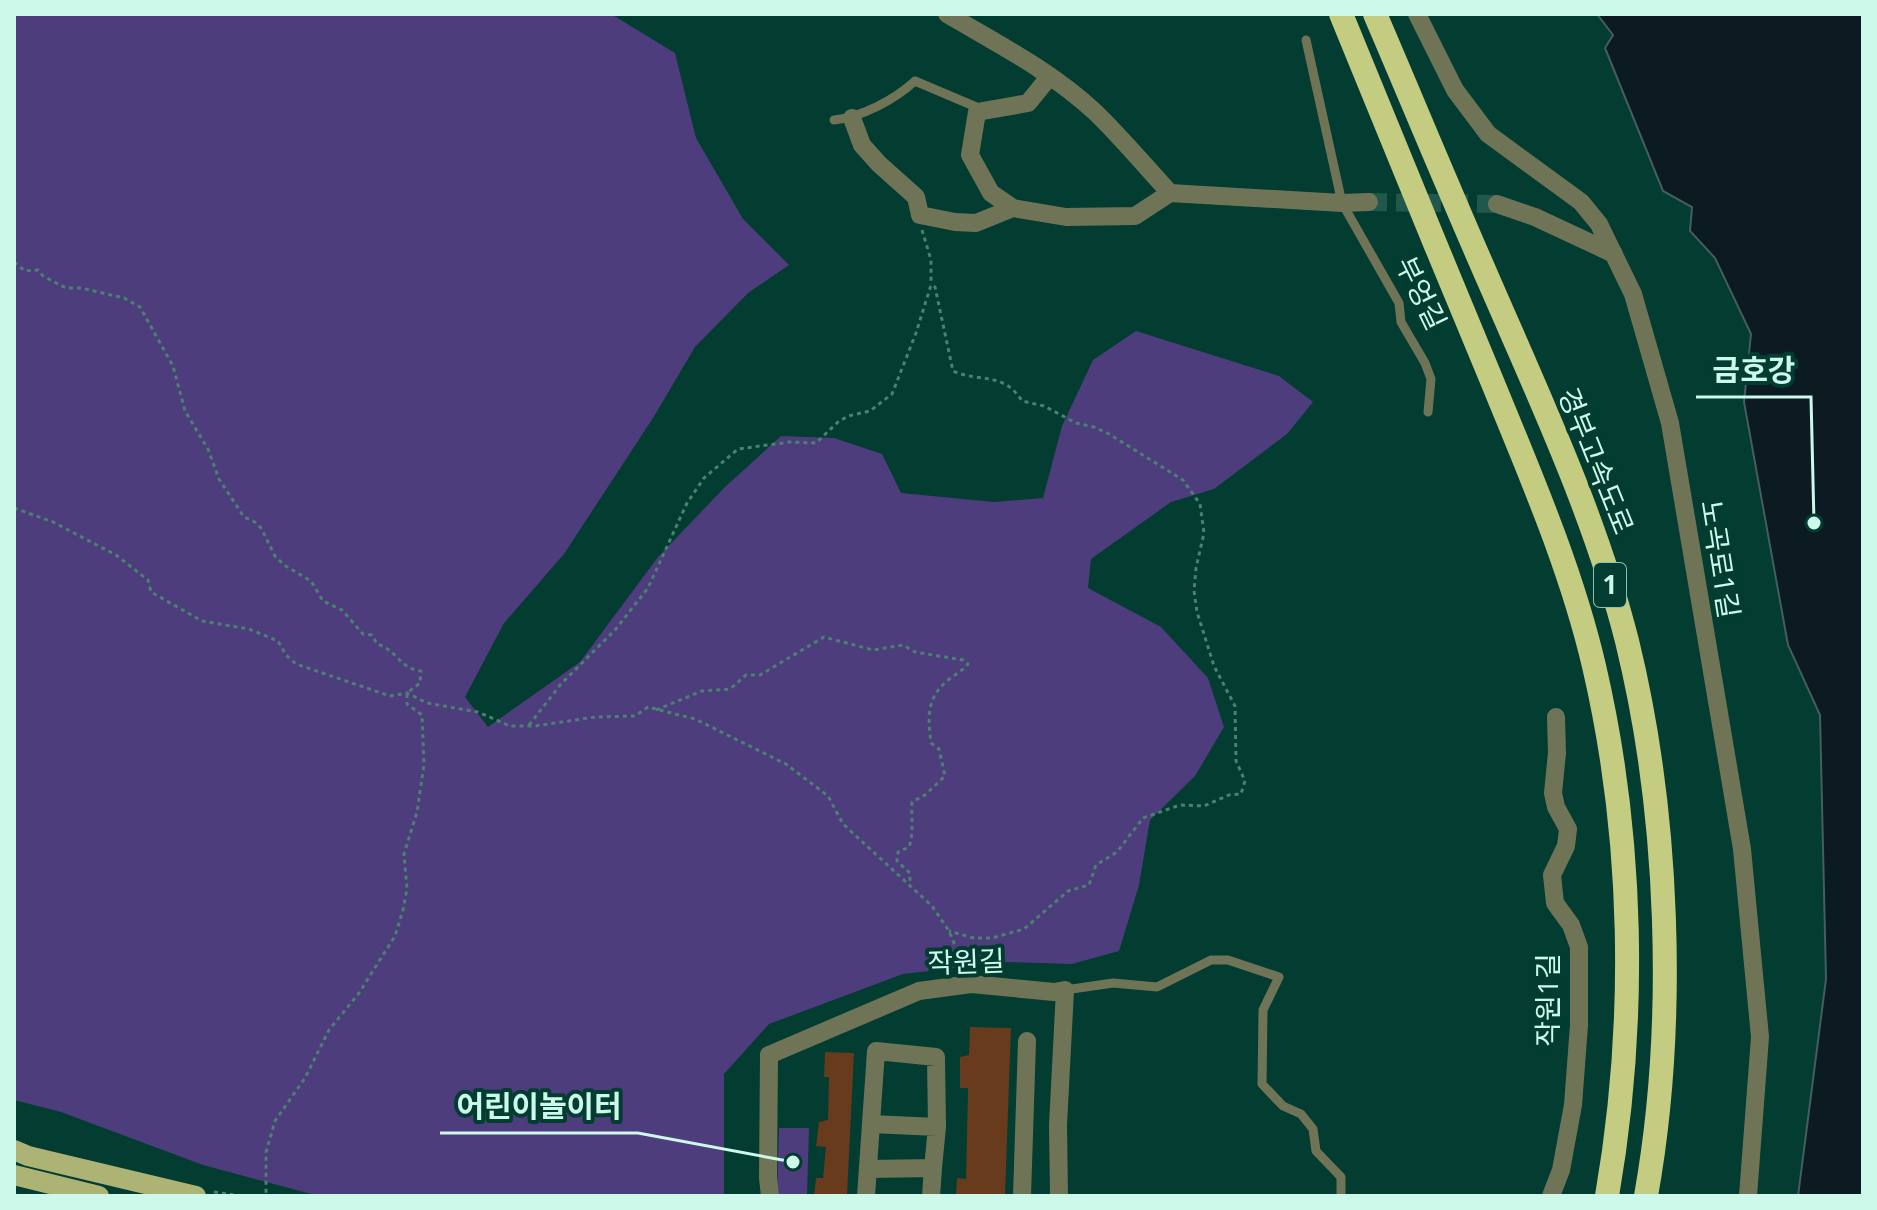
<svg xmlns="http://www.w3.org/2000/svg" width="1877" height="1210" viewBox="0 0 1877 1210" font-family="'Open Sans','Noto Sans KR',sans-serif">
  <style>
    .green { fill: #4e3d7c }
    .water { fill: #0c1a22; stroke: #465d5e; stroke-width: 2 }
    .building { fill: #673b1b }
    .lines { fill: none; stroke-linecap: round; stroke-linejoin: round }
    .minor-tunnel { stroke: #21584c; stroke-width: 18; stroke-dasharray: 18 9; stroke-linecap: butt }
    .path { stroke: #4b8073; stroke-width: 3; stroke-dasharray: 4 4; stroke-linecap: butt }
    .service { stroke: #707456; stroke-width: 9 }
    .minor { stroke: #707456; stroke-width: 18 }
    .primary { stroke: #acb375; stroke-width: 20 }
    .motorway { stroke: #c4cc81; stroke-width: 24 }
    .labels { text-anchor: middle; stroke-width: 8; stroke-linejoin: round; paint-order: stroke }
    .shield { fill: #033c30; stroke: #90c0b2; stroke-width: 2 }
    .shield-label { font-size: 26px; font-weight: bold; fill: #ccf9ea }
    .street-label { font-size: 28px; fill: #ccf9ea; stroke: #033c30 }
    .leader { fill: none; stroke: #ccf9ea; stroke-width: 3 }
    .callout-dot { fill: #ccf9ea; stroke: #033c30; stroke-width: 3 }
    .callout-label { font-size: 30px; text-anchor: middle; font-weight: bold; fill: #ccf9ea; stroke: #033c30; stroke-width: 8; stroke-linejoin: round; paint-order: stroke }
  </style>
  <rect width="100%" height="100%" fill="#033c30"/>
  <!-- green -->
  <path class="green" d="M14,14H611L675,53L696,138L743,219L789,265L748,293L695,347L653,418L564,554L504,623L465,697L488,727L580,662L658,557L724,488L781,436L834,438L882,454L901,493L994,502L1043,498L1062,426L1093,360L1136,331L1279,376L1313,402L1287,434L1214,489L1171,502L1091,559L1088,588L1161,627L1208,678L1224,727L1195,776L1150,820L1139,885L1119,951L1072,964L1008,962L903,974L769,1024L724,1074V1196H319L203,1165L61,1112L14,1100Z
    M779,1128H809L807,1196H777Z"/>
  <!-- water -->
  <path class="water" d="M1597,14H1863V1196H1798L1826,979L1820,715L1788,645L1744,402L1751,334L1715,258L1690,231L1692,207L1663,191L1605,48L1613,35Z"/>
  <!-- building -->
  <path class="building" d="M970,1027L1011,1028L1005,1196H956L957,1178L966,1179L968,1088H960V1057L969,1055Z
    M825,1052L854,1053L847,1196H814L816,1178H823L826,1147L816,1146L819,1122L828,1120L829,1077H824Z"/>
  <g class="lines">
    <!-- minor-tunnel -->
    <path class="minor-tunnel" d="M1369,202L1497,204"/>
    <!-- path -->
    <path class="path" d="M922,230L931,260V285
      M14,262L25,271L38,270L43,276L66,288H81L124,298L140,307L173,366L185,411L208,449L219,479L244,517L255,522L261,528L275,556L284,565L311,581L323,601L342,610L363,634L372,635L377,644C396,649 400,669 421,671L420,683L407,693V704L422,715L424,765L417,812L404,854L407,889L403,910L395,936L359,993L329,1030L305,1078L275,1121L266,1152V1196
      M14,508L53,522L116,555L148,580L151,592L202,621L249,629L278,641L286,655L296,664L390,696L407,693L427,703L478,712L510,726H535L595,717L635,716L648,707L695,719L786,764L828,796L843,824L932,906L949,931L965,970
      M656,710L702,691L730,689L746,675H760L824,637L873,650L903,645L915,652L963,660L968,664C962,671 954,675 947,681C926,699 928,718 931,743L939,749L945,776L925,795L912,802C911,817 914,834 909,847L898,852L897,861L910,873V883
      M529,725L561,684L615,630L648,588L687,503L704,478L738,449L790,442L816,443L838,422L848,416L870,411L892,394L916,333L931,285L935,287L953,371C980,383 1003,371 1022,401L1044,406L1076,423L1094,427L1109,434L1183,480L1200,504L1204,533L1196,568L1194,591L1197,612L1214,666L1235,706L1236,761L1245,781L1241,794L1229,795L1204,806L1180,805L1143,818L1117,852L1096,865L1089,885L1068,891L1024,929L992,938H974L949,931
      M214,1192L241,1196"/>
    <!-- service -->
    <path class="service" d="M1306,40L1342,203L1399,303L1401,322L1425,363L1431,379L1428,412
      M834,120C862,117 894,100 915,81L981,109
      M1065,990L1113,983L1157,987L1211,960H1228L1279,977L1263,1010L1262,1084L1283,1106L1301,1114L1313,1129L1316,1151L1341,1177V1196"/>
    <!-- minor -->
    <path class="minor" d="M947,14C998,44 1051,71 1095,112C1121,137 1145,166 1170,193
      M1417,14L1455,90L1488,134L1581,202L1599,224L1633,294L1670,423L1742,849L1760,1037L1748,1196
      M852,118L862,145L879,164L916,197L920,215L955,222L976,223L1013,208L1066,217L1135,216L1170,193L1342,203L1369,202
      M1497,204L1535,217L1614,254
      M1013,208L991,193L970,155L977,112L1028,103L1050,76
      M868,1169L933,1168L937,1127
      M770,1196L768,1178L769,1055L919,991L971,984L1054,992L1065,990L1058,1125L1059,1196
      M866,1196L876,1051L936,1057L937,1127L871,1124
      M931,1196L933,1168
      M1022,1196L1027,1041
      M1551,1196L1561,1170L1573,1105L1579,1025V947L1571,925L1555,903L1552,875L1566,846L1568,829L1556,807L1553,793L1557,753L1556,717"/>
    <!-- primary -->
    <path class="primary" d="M14,1150L28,1156L196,1196
      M14,1175L99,1196"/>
    <!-- motorway -->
    <path class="motorway" d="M1341,14C1391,136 1441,259 1492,381C1530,474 1571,568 1594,666C1634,838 1637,1023 1607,1196
      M1375,14C1414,105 1452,197 1492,288C1542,403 1596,519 1627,641C1669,812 1677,1022 1646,1196"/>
  </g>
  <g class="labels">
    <!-- shield labels -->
    <rect class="shield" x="1594" y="563" width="32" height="44" rx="6"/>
    <g class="shield-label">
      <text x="1610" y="594">1</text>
    </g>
    <!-- street labels -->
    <g class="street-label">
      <text transform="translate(1421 293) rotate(64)" y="10">부엉길</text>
      <text transform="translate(1596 461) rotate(68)" y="10">경부고속도로</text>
      <text transform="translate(1720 559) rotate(81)" y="10">노곡로1길</text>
      <text transform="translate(966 962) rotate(-2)" y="10">작원길</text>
      <text transform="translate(1548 1000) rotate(-90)" y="10">작원1길</text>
    </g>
  </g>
  <!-- callouts -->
  <path class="leader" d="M1814 523L1811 397H1696M793 1162L638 1133H440"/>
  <g class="callout-dot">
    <circle cx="1814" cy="523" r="8"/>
    <circle cx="793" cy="1162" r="8"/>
  </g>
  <g class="callout-label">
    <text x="1754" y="381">금호강</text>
    <text x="539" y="1117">어린이놀이터</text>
  </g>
  <!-- border -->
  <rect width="1877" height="1210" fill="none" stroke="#ccf9ea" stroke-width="32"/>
</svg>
